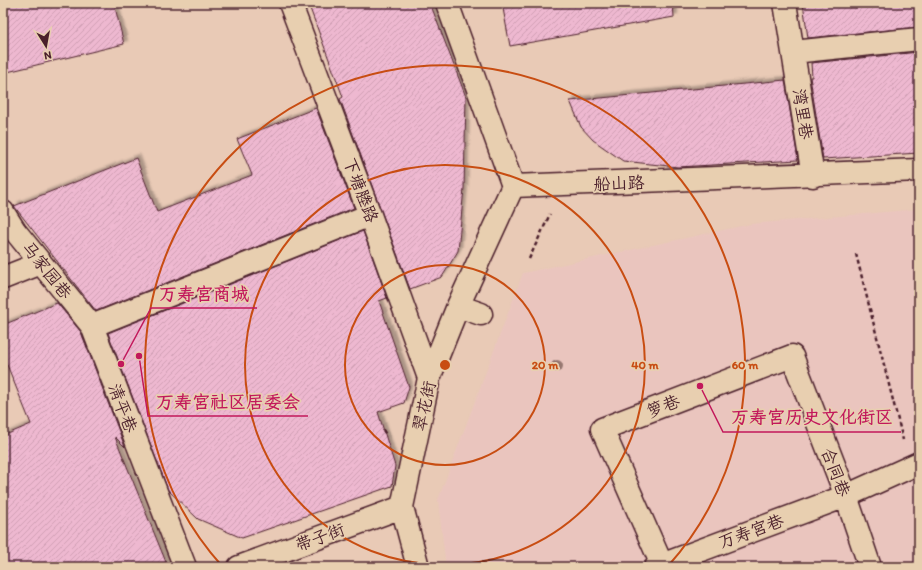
<svg xmlns="http://www.w3.org/2000/svg" width="922" height="570" viewBox="0 0 922 570" font-family="Itim,'LXGW WenKai TC',sans-serif">
  <style>
    .built { fill: #eac5be }
    .building { fill: url(#building-hatch); stroke: #4a1f2b; filter: url(#shadow) }
    .lines { fill: none; stroke-linecap: round; stroke-linejoin: round }
    .minor-casing { stroke: #4a1f2b; stroke-width: 25 }
    .path { stroke: #4a1f2b; stroke-width: 2.5; stroke-dasharray: 4 3; stroke-linecap: butt }
    .minor { stroke: #e8cfb0; stroke-width: 22 }
    .tree { fill: #977871 }
    .ring { fill: none; stroke: #c84d12; stroke-width: 2 }
    .labels { text-anchor: middle; stroke-width: 3.5; stroke-linejoin: round; paint-order: stroke }
    .street-label { font-size: 17px; fill: #4a1f2b; stroke: #e8cfb0 }
    .centre { fill: #c84d12; stroke: #e8cfb0; stroke-width: 2 }
    .ring-label { font-size: 12px; text-anchor: middle; font-weight: bold; fill: #c84d12; stroke: #e8cfb0; stroke-width: 3.5; stroke-linejoin: round; paint-order: stroke }
    .leader { fill: none; stroke: #c2185b; stroke-width: 1.5 }
    .callout-dot { fill: #c2185b; stroke: #e8cfb0; stroke-width: 1.5 }
    .callout-label { font-size: 18px; text-anchor: middle; font-weight: bold; fill: #c2185b; stroke: #e8cfb0; stroke-width: 3.5; stroke-linejoin: round; paint-order: stroke }
  </style>
  <defs>
    <pattern id="building-hatch" width="6" height="6" patternUnits="userSpaceOnUse"><rect width="6" height="6" fill="#eeb8d0"/><path d="M-1 1l2-2M0 6l6-6M5 7l2-2" fill="none" stroke="#ce9eb3"/></pattern>
    <filter id="shadow"><feDropShadow dx="3.5" dy="-3.5" stdDeviation="1" flood-color="#0004"/></filter>
  </defs>
  <rect width="100%" height="100%" fill="#e9cab6"/>
  <filter id="ink" filterUnits="userSpaceOnUse"><feTurbulence type="fractalNoise" baseFrequency=".025" numOctaves="2"/><feDisplacementMap in="SourceGraphic" scale="8" xChannelSelector="R" yChannelSelector="G"/><feConvolveMatrix kernelMatrix="1 2 1 2 8 2 1 2 1" color-interpolation-filters="sRGB"/></filter>
  <g filter="url(#ink)">
    <!-- built -->
    <path class="built" d="M919,209V567H446L438,500L523,273L751,224Z"/>
    <!-- building -->
    <path class="building" d="M3,3H114L124,44L3,73Z
      M308,3H430L466,97L464,188L458,251L442,277L410,289L340,99L343,97Z
      M502,3H673L674,17L510,46Z
      M803,3H919V27L808,38Z
      M919,52V153L823,159L810,77H812L811,63Z
      M785,80L798,160L678,167L623,161L593,140L581,127L570,101Z
      M316,108L354,208L96,311L14,206L136,158L157,212L252,175L237,139Z
      M363,231L387,298L379,301L409,387L404,403L378,412L395,466L392,486L242,538L198,519L168,490L108,333Z
      M57,303L81,332L125,447L115,437L168,567H3V436L31,424L3,355V325Z"/>
    <g class="lines">
      <defs>
        <path id="minor" d="M290,3L370,215L429,378
          M447,3L513,186L919,170
          M785,3L813,176
          M793,52L919,39
          M3,212L15,231L92,326L185,567
          M3,278L41,263
          M458,306L481,314
          M92,326L370,215
          M662,565L602,429L792,356L846,496L870,567
          M239,567L402,507
          M418,567L402,507L429,378L458,306L513,186
          M656,567L846,496L919,463"/>
      </defs>
      <!-- minor casing -->
      <use href="#minor" class="minor-casing"/>
      <!-- path -->
      <path class="path" d="M856,254L903,440
        M529,259L550,214
        M383,430L387,436"/>
      <!-- minor -->
      <use href="#minor" class="minor"/>
    </g>
    <!-- trees -->
    <circle class="tree" cx="557" cy="366" r="6"/>
  </g>
  <!-- distance rings -->
  <g class="ring">
    <circle cx="445" cy="365" r="100"/>
    <circle cx="445" cy="365" r="200"/>
    <path d="M222 566A300 300 0 1 1 668 566"/>
  </g>
  <g class="labels">
    <!-- street labels -->
    <g class="street-label">
      <text transform="translate(803 114) rotate(81)" y="6">湾里巷</text>
      <text transform="translate(619 183) rotate(-2)" y="6">船山路</text>
      <text transform="translate(361 190) rotate(69)" y="6">下塘塍路</text>
      <text transform="translate(47 270) rotate(51)" y="6">马家园巷</text>
      <text transform="translate(424 406) rotate(-77)" y="6">翠花街</text>
      <text transform="translate(663 406) rotate(-21)" y="6">箩巷</text>
      <text transform="translate(123 408) rotate(69)" y="6">清平巷</text>
      <text transform="translate(836 472) rotate(69)" y="6">合同巷</text>
      <text transform="translate(751 531) rotate(-20)" y="6">万寿宫巷</text>
      <text transform="translate(320 537) rotate(-20)" y="6">带子街</text>
    </g>
  </g>
  <circle cx="445" cy="365" r="6" class="centre"/>
  <g class="ring-label">
    <text x="545" y="369">20 m</text>
    <text x="645" y="369">40 m</text>
    <text x="745" y="369">60 m</text>
  </g>
  <!-- callouts -->
  <path class="leader" d="M121 364L151 308H257M139 356L148 416H308M700 386L723 432H901"/>
  <g class="callout-dot">
    <circle cx="121" cy="364" r="4"/>
    <circle cx="139" cy="356" r="4"/>
    <circle cx="700" cy="386" r="4"/>
  </g>
  <g class="callout-label">
    <text x="204" y="300">万寿宫商城</text>
    <text x="228" y="408">万寿宫社区居委会</text>
    <text x="812" y="423">万寿宫历史文化街区</text>
  </g>
  <!-- margin -->
  <rect width="922" height="570" fill="none" stroke="#e8cfb0" stroke-width="16"/>
  <rect x="8" y="8" width="906" height="554" fill="none" stroke="#4a1f2b" stroke-width="1.5" filter="url(#ink)"/>
  <!-- north arrow -->
  <g transform="translate(46 46) rotate(169)" stroke="#e8cfb0" stroke-width="3" paint-order="stroke">
  <path d="M0-3L7 15L0 10L-7 15Z" fill="#4a1f2b"/>
  <text y="-6" font-size="11" font-weight="bold" text-anchor="middle" fill="#4a1f2b">N</text>
  </g>
</svg>
